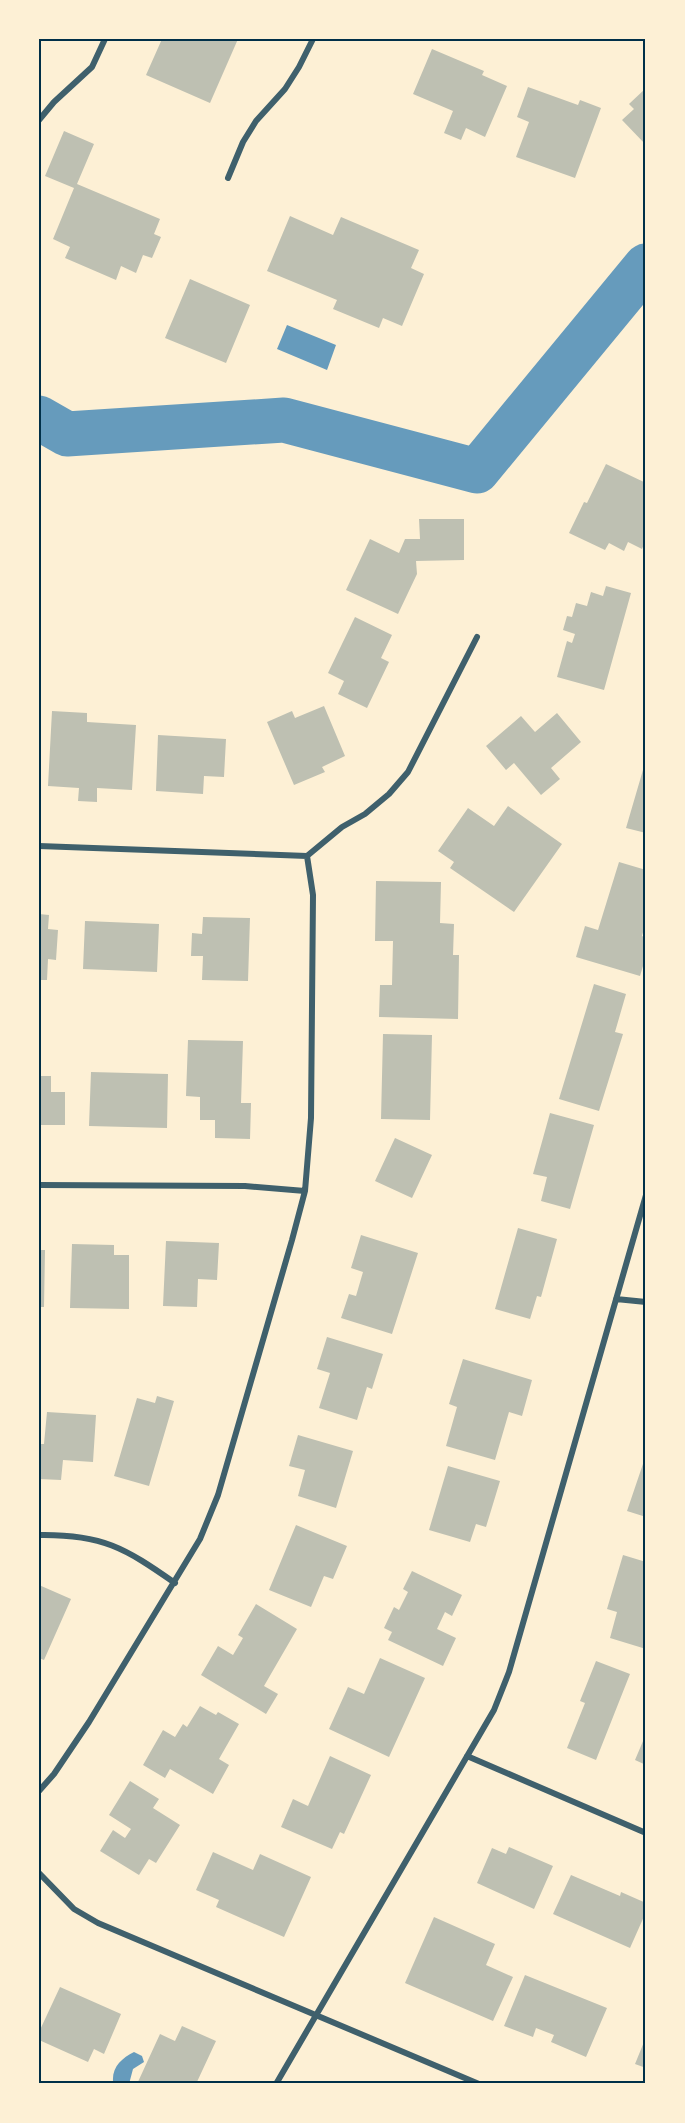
<svg xmlns="http://www.w3.org/2000/svg" width="685" height="2123" viewBox="0 0 685 2123" font-family="'Alegreya Sans',sans-serif">
  <style>
    .water { fill: #669bbc }
    .lines { fill: none; stroke-linecap: round; stroke-linejoin: round }
    .river { stroke: #669bbc; stroke-width: 45 }
    .building { fill: #bec0b2 }
    .minor { stroke: #3f606c; stroke-width: 6 }
    .neatline { fill: none; stroke: #003049; stroke-width: 2 }
  </style>
  <rect width="100%" height="100%" fill="#fdf0d5"/>
  <!-- water -->
  <path class="water" d="M287,325L336,345L327,370L277,349Z
    M134,2052L142,2056L144,2062L133,2069L129,2084H116L113,2081C112,2067 122,2058 134,2052Z"/>
  <g class="lines">
    <!-- river -->
    <path class="river" d="M39,418L67,434L284,420L477,471L646,266"/>
  </g>
  <!-- building -->
  <path class="building" d="M162,39H238L210,103L146,75Z
    M432,49L484,71L482,75L507,86L485,137L466,128L461,140L444,133L453,111L413,94Z
    M528,87L578,105L580,100L601,108L575,178L516,157L529,122L517,117Z
    M646,88V145L622,120L634,109L629,104Z
    M64,131L94,144L77,184L160,219L154,234L161,237L152,258L143,255L136,273L121,266L116,280L65,258L70,247L53,239L74,188L45,176Z
    M290,216L333,235L341,217L419,250L411,268L424,274L402,326L383,318L379,328L333,309L337,300L267,271Z
    M190,279L250,305L226,363L165,338Z
    M606,464L646,483V540L642,549L628,542L624,551L609,543L605,550L569,533L584,502L587,503Z
    M419,519H464V560L416,561L417,574L398,614L346,590L370,539L399,553L405,539H420Z
    M606,586L631,593L604,690L557,677L567,641L572,643L575,634L563,630L567,616L572,617L576,603L587,606L591,592L603,596Z
    M355,617L392,635L381,658L389,662L367,708L338,694L344,681L328,673Z
    M324,706L345,756L322,767L325,772L294,785L267,722L292,711L295,718Z
    M52,711L87,713V722L136,725L132,790L97,788V802L78,801L79,788L48,786Z
    M557,713L581,742L551,768L560,779L541,795L514,763L506,770L486,746L521,716L535,732Z
    M158,735L226,739L224,777L204,776L203,794L156,791Z
    M645,763H646V833L626,828Z
    M508,806L562,844L514,912L450,868L454,862L438,851L468,808L494,826Z
    M619,862L646,870V921L642,936L646,938V956L640,976L576,957L585,926L598,930Z
    M376,881L441,882L440,923L454,924L453,955H459L458,1019L379,1017L380,985H392L393,941H375Z
    M39,914L49,915L48,929L58,930L56,960L48,959L47,980H39Z
    M203,917L250,918L248,981L202,980L203,956H191L192,933L202,934Z
    M85,921L159,924L157,972L83,969Z
    M594,984L626,994L615,1032L623,1034L599,1111L559,1099Z
    M383,1034L432,1035L430,1120L381,1119Z
    M188,1040L243,1041L241,1103H251L250,1139L215,1138V1120H200V1097L186,1096Z
    M91,1072L168,1074L167,1128L89,1126Z
    M39,1076H51V1092H65V1125H39Z
    M550,1113L594,1125L570,1209L541,1201L547,1177L533,1174Z
    M395,1138L432,1155L412,1198L375,1181Z
    M518,1228L557,1239L541,1297L537,1296L530,1319L495,1309Z
    M361,1235L418,1253L392,1334L341,1318L349,1294L356,1296L363,1272L351,1268Z
    M166,1241L219,1243L217,1280L198,1279L197,1307L163,1306Z
    M72,1244L114,1245V1255H129V1309L70,1308Z
    M39,1250H45L44,1307H39Z
    M327,1337L383,1354L372,1389L367,1387L357,1420L319,1408L330,1373L317,1369Z
    M463,1359L532,1380L522,1416L509,1412L495,1460L446,1446L457,1407L449,1404Z
    M157,1396L174,1401L149,1486L114,1476L137,1398L155,1403Z
    M47,1412L96,1415L93,1462L63,1460L61,1480L39,1479V1444H44Z
    M298,1435L353,1451L336,1508L298,1496L305,1470L289,1466Z
    M646,1455V1517L627,1511Z
    M448,1466L500,1481L486,1527L476,1524L470,1542L429,1530Z
    M296,1525L347,1546L333,1579L324,1576L311,1607L269,1590Z
    M623,1555L646,1562V1649L610,1638L617,1612L607,1609Z
    M412,1571L462,1595L452,1616L445,1612L437,1629L456,1638L443,1666L388,1640L392,1632L384,1628L394,1607L399,1610L408,1592L403,1589Z
    M39,1585L71,1599L44,1660L39,1658Z
    M256,1604L297,1629L264,1686L278,1694L266,1714L201,1675L218,1646L233,1655L243,1638L238,1635Z
    M380,1658L425,1678L389,1757L329,1729L348,1687L364,1694Z
    M596,1661L630,1674L596,1760L567,1748L585,1703L580,1701Z
    M200,1706L216,1715L218,1712L239,1724L219,1759L229,1765L213,1794L170,1769L165,1778L143,1765L163,1730L175,1737L183,1724L187,1727Z
    M646,1734V1765L635,1760Z
    M330,1756L371,1775L344,1834L340,1832L332,1849L281,1827L293,1799L308,1806Z
    M130,1781L159,1799L153,1808L180,1825L156,1863L149,1859L139,1875L100,1851L113,1830L125,1838L131,1829L109,1815Z
    M509,1847L553,1866L534,1909L477,1883L492,1848L506,1854Z
    M213,1852L253,1870L260,1854L311,1877L284,1937L216,1907L219,1900L196,1890Z
    M571,1875L620,1896L621,1892L646,1903V1912L630,1948L553,1914Z
    M434,1917L495,1944L486,1965L513,1977L493,2021L405,1983Z
    M525,1975L607,2008L586,2057L551,2042L554,2035L536,2028L533,2037L504,2026Z
    M60,1987L121,2014L104,2054L94,2049L88,2062L39,2040V2032Z
    M182,2026L216,2041L196,2084H137L160,2034L175,2041Z
    M646,2037V2068L635,2064Z"/>
  <g class="lines">
    <!-- minor -->
    <path class="minor" d="M39,120L54,102L92,67L105,39
      M228,178L243,142L256,121L285,89L299,67L313,39
      M39,846L307,856
      M307,856L342,827L365,814L389,794L408,772L477,637
      M39,1185L245,1186L305,1191
      M616,1299L646,1302
      M39,1535C102,1534 125,1548 175,1583
      M467,1756L646,1833
      M39,1791L54,1774L89,1722L200,1539L218,1495L292,1240L305,1191L311,1118L313,895L307,856
      M39,1873L74,1909L98,1923L479,2084
      M276,2084L494,1710L509,1672L646,1195"/>
  </g>
  <!-- border -->
  <rect width="685" height="2123" fill="none" stroke="#fdf0d5" stroke-width="81"/>
  <rect x="40" y="40" width="604" height="2042" class="neatline"/>
</svg>
